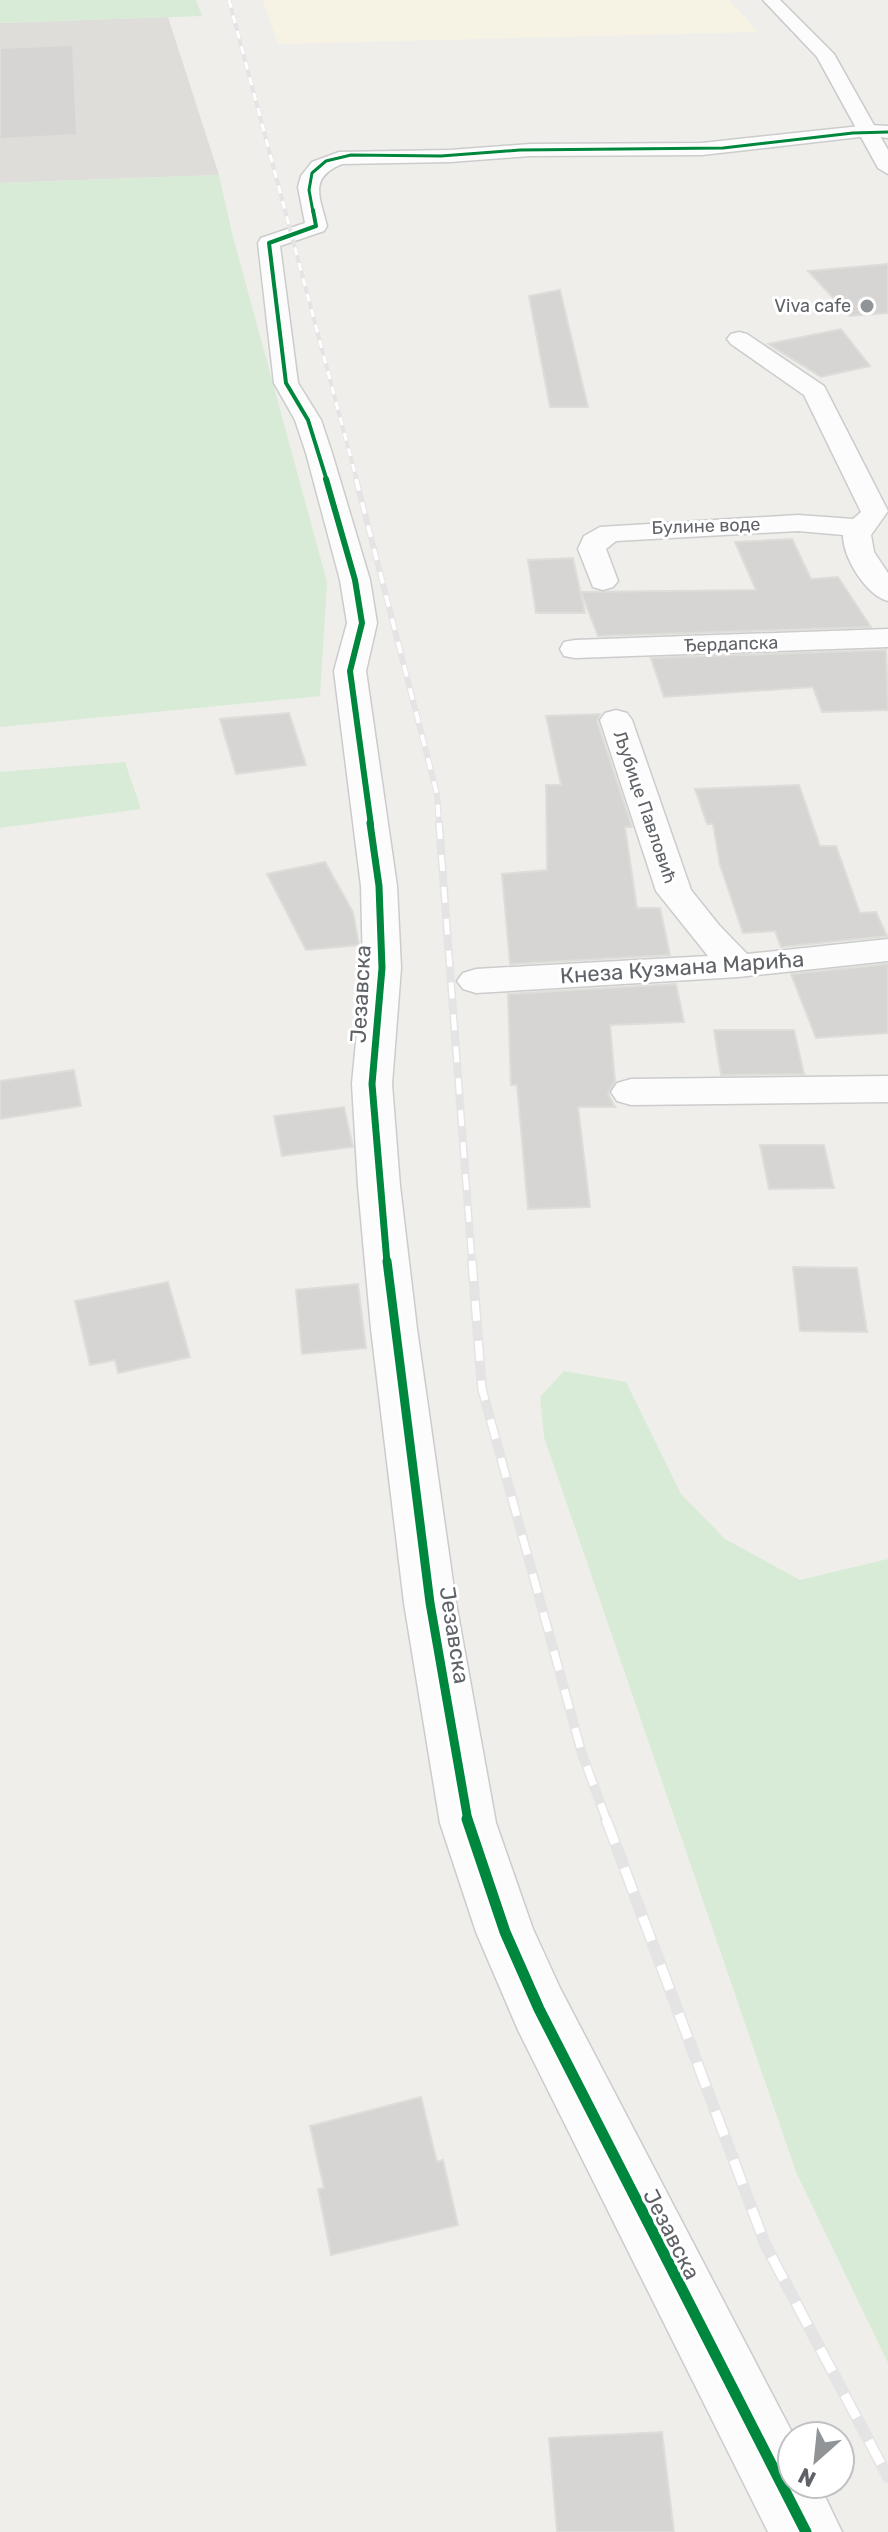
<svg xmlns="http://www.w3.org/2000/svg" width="888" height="2532" viewBox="0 0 888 2532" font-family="Rubik,sans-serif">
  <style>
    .commercial { fill: #f7f3e4 }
    .industrial { fill: #dfddda }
    .green { fill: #d8ebd6 }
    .building { fill: #d6d5d3; stroke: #deddd9; stroke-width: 2 }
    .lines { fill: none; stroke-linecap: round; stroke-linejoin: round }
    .minor-casing { stroke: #cbcccc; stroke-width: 3 }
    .tertiary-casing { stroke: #cbcccc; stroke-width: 3 }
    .secondary-casing { stroke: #cacacb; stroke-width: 3 }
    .minor { fill: #fdfcfc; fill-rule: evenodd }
    .tertiary { fill: #fdfcfc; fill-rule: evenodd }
    .secondary { fill: #fdfcfc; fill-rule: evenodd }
    .rail-far4-casing { stroke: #e4e4e4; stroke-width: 4 }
    .rail-far3-casing { stroke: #e4e4e4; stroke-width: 6 }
    .rail-far2-casing { stroke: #e4e4e4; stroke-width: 8 }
    .rail-far1-casing { stroke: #e4e4e4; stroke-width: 10 }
    .rail-casing { stroke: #e4e4e4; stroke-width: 12 }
    .rail-far4 { stroke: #fff; stroke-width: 3; stroke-dasharray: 8; stroke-linecap: butt }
    .rail-far3 { stroke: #fff; stroke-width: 4; stroke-dasharray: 12; stroke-linecap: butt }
    .rail-far2 { stroke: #fff; stroke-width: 5; stroke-dasharray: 16; stroke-linecap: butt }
    .rail-far1 { stroke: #fff; stroke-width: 7; stroke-dasharray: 20; stroke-linecap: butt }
    .rail { stroke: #fff; stroke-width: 9; stroke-dasharray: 26; stroke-linecap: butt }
    .cycleway-far5-casing { stroke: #fff; stroke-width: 5 }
    .cycleway-far4-casing { stroke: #fff; stroke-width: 7 }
    .cycleway-far3-casing { stroke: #fff; stroke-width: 9 }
    .cycleway-far2-casing { stroke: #fff; stroke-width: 11 }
    .cycleway-far1-casing { stroke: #fff; stroke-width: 14 }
    .cycleway-casing { stroke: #fff; stroke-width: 16 }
    .cycleway-far5 { stroke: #00873e; stroke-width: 3 }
    .cycleway-far4 { stroke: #00873e; stroke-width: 4 }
    .cycleway-far3 { stroke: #00873e; stroke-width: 6 }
    .cycleway-far2 { stroke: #00873e; stroke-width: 7 }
    .cycleway-far1 { stroke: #00873e; stroke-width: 9 }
    .cycleway { stroke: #00873e; stroke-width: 11 }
    .poi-dot { fill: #919496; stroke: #fff; stroke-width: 3 }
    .labels { text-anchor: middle; stroke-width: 6; stroke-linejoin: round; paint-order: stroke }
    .far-poi-label { font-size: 18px; fill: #5f6368; stroke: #fff; text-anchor: end }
    .far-street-label { font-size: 18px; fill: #5f6368; stroke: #fff }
    .street-label { font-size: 22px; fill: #5f6368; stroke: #fff }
  </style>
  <rect width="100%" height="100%" fill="#efeeea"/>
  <!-- commercial -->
  <path class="commercial" d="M263,0H729L758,32L278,44Z"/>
  <!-- industrial -->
  <path class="industrial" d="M168,17L219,175L0,183V23Z"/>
  <!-- green -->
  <path class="green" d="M0,0H196L202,16L0,23Z
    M219,175L232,233L327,582L320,696L0,727V183Z
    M125,762L141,809L0,828V772Z
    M564,1371L626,1382L681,1494L725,1539L800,1580L888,1559V2363L796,2172L544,1437L540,1397Z"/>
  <!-- building -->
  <path class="building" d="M73,45L77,135L0,139V48Z
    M888,264V313L850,316L808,271Z
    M560,290L588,407H550L529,296Z
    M841,329L870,366L821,377L768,344Z
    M792,539L811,579L838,577L871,627L598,636L581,592L756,590L735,542Z
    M573,558L585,613H536L528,560Z
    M886,650L888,710L822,712L813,687L664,697L651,658Z
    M289,713L306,765L236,774L220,719Z
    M600,714L597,721L632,827H625L637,908H660L670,955L510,964L502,874L547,870L546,785H561L546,716Z
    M799,785L820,846H836L860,913L876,912L887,936L781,947L775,931L743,933L720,865L713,824H707L695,789Z
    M325,862L353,912L359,945L306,950L267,874Z
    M888,964V1033L816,1038L791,974Z
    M676,984L684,1022L610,1025L615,1081L608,1094L615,1107H578L590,1207L528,1209L517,1085H511L508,994Z
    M714,1030H794L804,1074L721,1075Z
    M74,1070L81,1106L0,1119V1081Z
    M344,1107L353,1147L282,1156L274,1116Z
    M760,1145H824L834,1188L769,1189Z
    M793,1267L857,1268L867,1332L800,1331Z
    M168,1282L190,1357L118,1373L115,1360L90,1365L75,1301Z
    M358,1284L366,1348L302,1354L296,1290Z
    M421,2097L437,2162L443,2160L458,2225L331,2255L318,2189L324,2188L310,2126Z
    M662,2432L674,2532H557L549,2438Z"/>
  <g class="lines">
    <defs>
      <path id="minor" d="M870,125L880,131L877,135L702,155L530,156L450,162L342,164C308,178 320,197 327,226L324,231L280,246L298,383L321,420L332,453L370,580L377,623L366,671L397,886L401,968L392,1084L400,1186L417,1329L456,1603L496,1823L533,1929L560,1988L794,2436L792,2484H819L842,2532H768L518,2030L476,1932L440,1823L404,1603L371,1329L358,1186L352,1084L363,968L361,886L334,671L347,623L340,580L306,453L295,420L274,383L258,243L261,238L305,223L298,187L301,176L312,162L339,152L450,150L530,144L702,143Z
        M739,332L747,334L824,386L888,511L871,535L874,552L888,573V601C866,595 843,558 843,535L798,531L616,541L606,549L618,581L613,587L603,590L593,587L578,549L584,536L600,527L798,515L853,519L861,512L804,395L731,344L727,339L731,334Z
        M888,629V647L575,658L564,656L560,649L564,642L575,640Z
        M616,710L627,713L632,720L691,890L719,925L747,954L888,939V961L738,977L476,993L463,989L457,981L463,973L476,969L708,956L656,891L600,720L605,713Z
        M888,1076V1102L631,1105L617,1101L611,1092L617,1083L631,1079Z"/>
      <path id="tertiary" d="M870,125L888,126V138L863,135L860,131Z"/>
      <path id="secondary" d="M763,0H780L834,54L888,150V174L878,168L817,57Z"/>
    </defs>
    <!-- minor casing -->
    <use href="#minor" class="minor-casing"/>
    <!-- tertiary casing -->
    <use href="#tertiary" class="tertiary-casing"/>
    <!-- secondary casing -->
    <use href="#secondary" class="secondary-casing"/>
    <!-- minor -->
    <use href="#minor" class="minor"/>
    <!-- tertiary -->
    <use href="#tertiary" class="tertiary"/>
    <!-- secondary -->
    <use href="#secondary" class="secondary"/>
    <defs>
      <path id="rail-far4" d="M229,0L357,481"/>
      <path id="rail-far3" d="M356,479L437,794L439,825"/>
      <path id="rail-far2" d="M439,823L472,1263"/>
      <path id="rail-far1" d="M472,1261L482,1389L582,1754L607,1821"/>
      <path id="rail" d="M606,1819L765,2244L888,2477"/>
    </defs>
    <!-- rail-far4 casing -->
    <use href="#rail-far4" class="rail-far4-casing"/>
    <!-- rail-far3 casing -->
    <use href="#rail-far3" class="rail-far3-casing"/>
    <!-- rail-far2 casing -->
    <use href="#rail-far2" class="rail-far2-casing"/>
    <!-- rail-far1 casing -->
    <use href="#rail-far1" class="rail-far1-casing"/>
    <!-- rail casing -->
    <use href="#rail" class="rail-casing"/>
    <!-- rail-far4 -->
    <use href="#rail-far4" class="rail-far4"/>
    <!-- rail-far3 -->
    <use href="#rail-far3" class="rail-far3"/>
    <!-- rail-far2 -->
    <use href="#rail-far2" class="rail-far2"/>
    <!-- rail-far1 -->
    <use href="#rail-far1" class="rail-far1"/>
    <!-- rail -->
    <use href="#rail" class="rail"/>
    <defs>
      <path id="cycleway-far5" d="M313,212L309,190L312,173L326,161L351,155L441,156L520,150L723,148L853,133L888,132"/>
      <path id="cycleway-far4" d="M313,210L316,226L269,243L286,383L308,420L327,481"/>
      <path id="cycleway-far3" d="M326,479L355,580L362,623L350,671L371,825"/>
      <path id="cycleway-far2" d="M370,823L379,886L382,968L372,1084L387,1263"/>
      <path id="cycleway-far1" d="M387,1261L430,1603L468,1821"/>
      <path id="cycleway" d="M467,1819L505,1932L539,2009L806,2532"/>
    </defs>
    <!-- cycleway-far5 casing -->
    <use href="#cycleway-far5" class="cycleway-far5-casing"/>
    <!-- cycleway-far4 casing -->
    <use href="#cycleway-far4" class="cycleway-far4-casing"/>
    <!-- cycleway-far3 casing -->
    <use href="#cycleway-far3" class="cycleway-far3-casing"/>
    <!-- cycleway-far2 casing -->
    <use href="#cycleway-far2" class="cycleway-far2-casing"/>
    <!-- cycleway-far1 casing -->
    <use href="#cycleway-far1" class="cycleway-far1-casing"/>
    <!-- cycleway casing -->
    <use href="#cycleway" class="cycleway-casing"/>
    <!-- cycleway-far5 -->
    <use href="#cycleway-far5" class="cycleway-far5"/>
    <!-- cycleway-far4 -->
    <use href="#cycleway-far4" class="cycleway-far4"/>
    <!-- cycleway-far3 -->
    <use href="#cycleway-far3" class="cycleway-far3"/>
    <!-- cycleway-far2 -->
    <use href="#cycleway-far2" class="cycleway-far2"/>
    <!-- cycleway-far1 -->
    <use href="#cycleway-far1" class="cycleway-far1"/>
    <!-- cycleway -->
    <use href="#cycleway" class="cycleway"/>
  </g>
  <!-- markers -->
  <circle class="poi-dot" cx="867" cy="306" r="8"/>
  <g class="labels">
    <!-- far-poi labels -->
    <g class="far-poi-label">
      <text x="851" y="312">Viva cafe</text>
    </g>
    <!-- far-street labels -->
    <g class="far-street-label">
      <text transform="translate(706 526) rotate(-2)" y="6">Булине воде</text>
      <text transform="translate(731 644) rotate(-2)" y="6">Ђердапска</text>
      <text transform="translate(645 807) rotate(71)" y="6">Љубице Павловић</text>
    </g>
    <!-- street labels -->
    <g class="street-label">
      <text transform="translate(682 967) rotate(-4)" y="8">Кнеза Кузмана Марића</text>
      <text transform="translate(360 994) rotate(-87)" y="8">Језавска</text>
      <text transform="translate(455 1635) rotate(81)" y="8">Језавска</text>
      <text transform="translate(672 2234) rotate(63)" y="8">Језавска</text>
    </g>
  </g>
  <!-- north arrow -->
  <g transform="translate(816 2460) rotate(207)"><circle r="38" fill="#ffffff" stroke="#bfc1c3" stroke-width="2"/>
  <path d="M0-6L14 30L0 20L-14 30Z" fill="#919496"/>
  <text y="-12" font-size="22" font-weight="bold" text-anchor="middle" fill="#5f6368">N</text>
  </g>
</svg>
